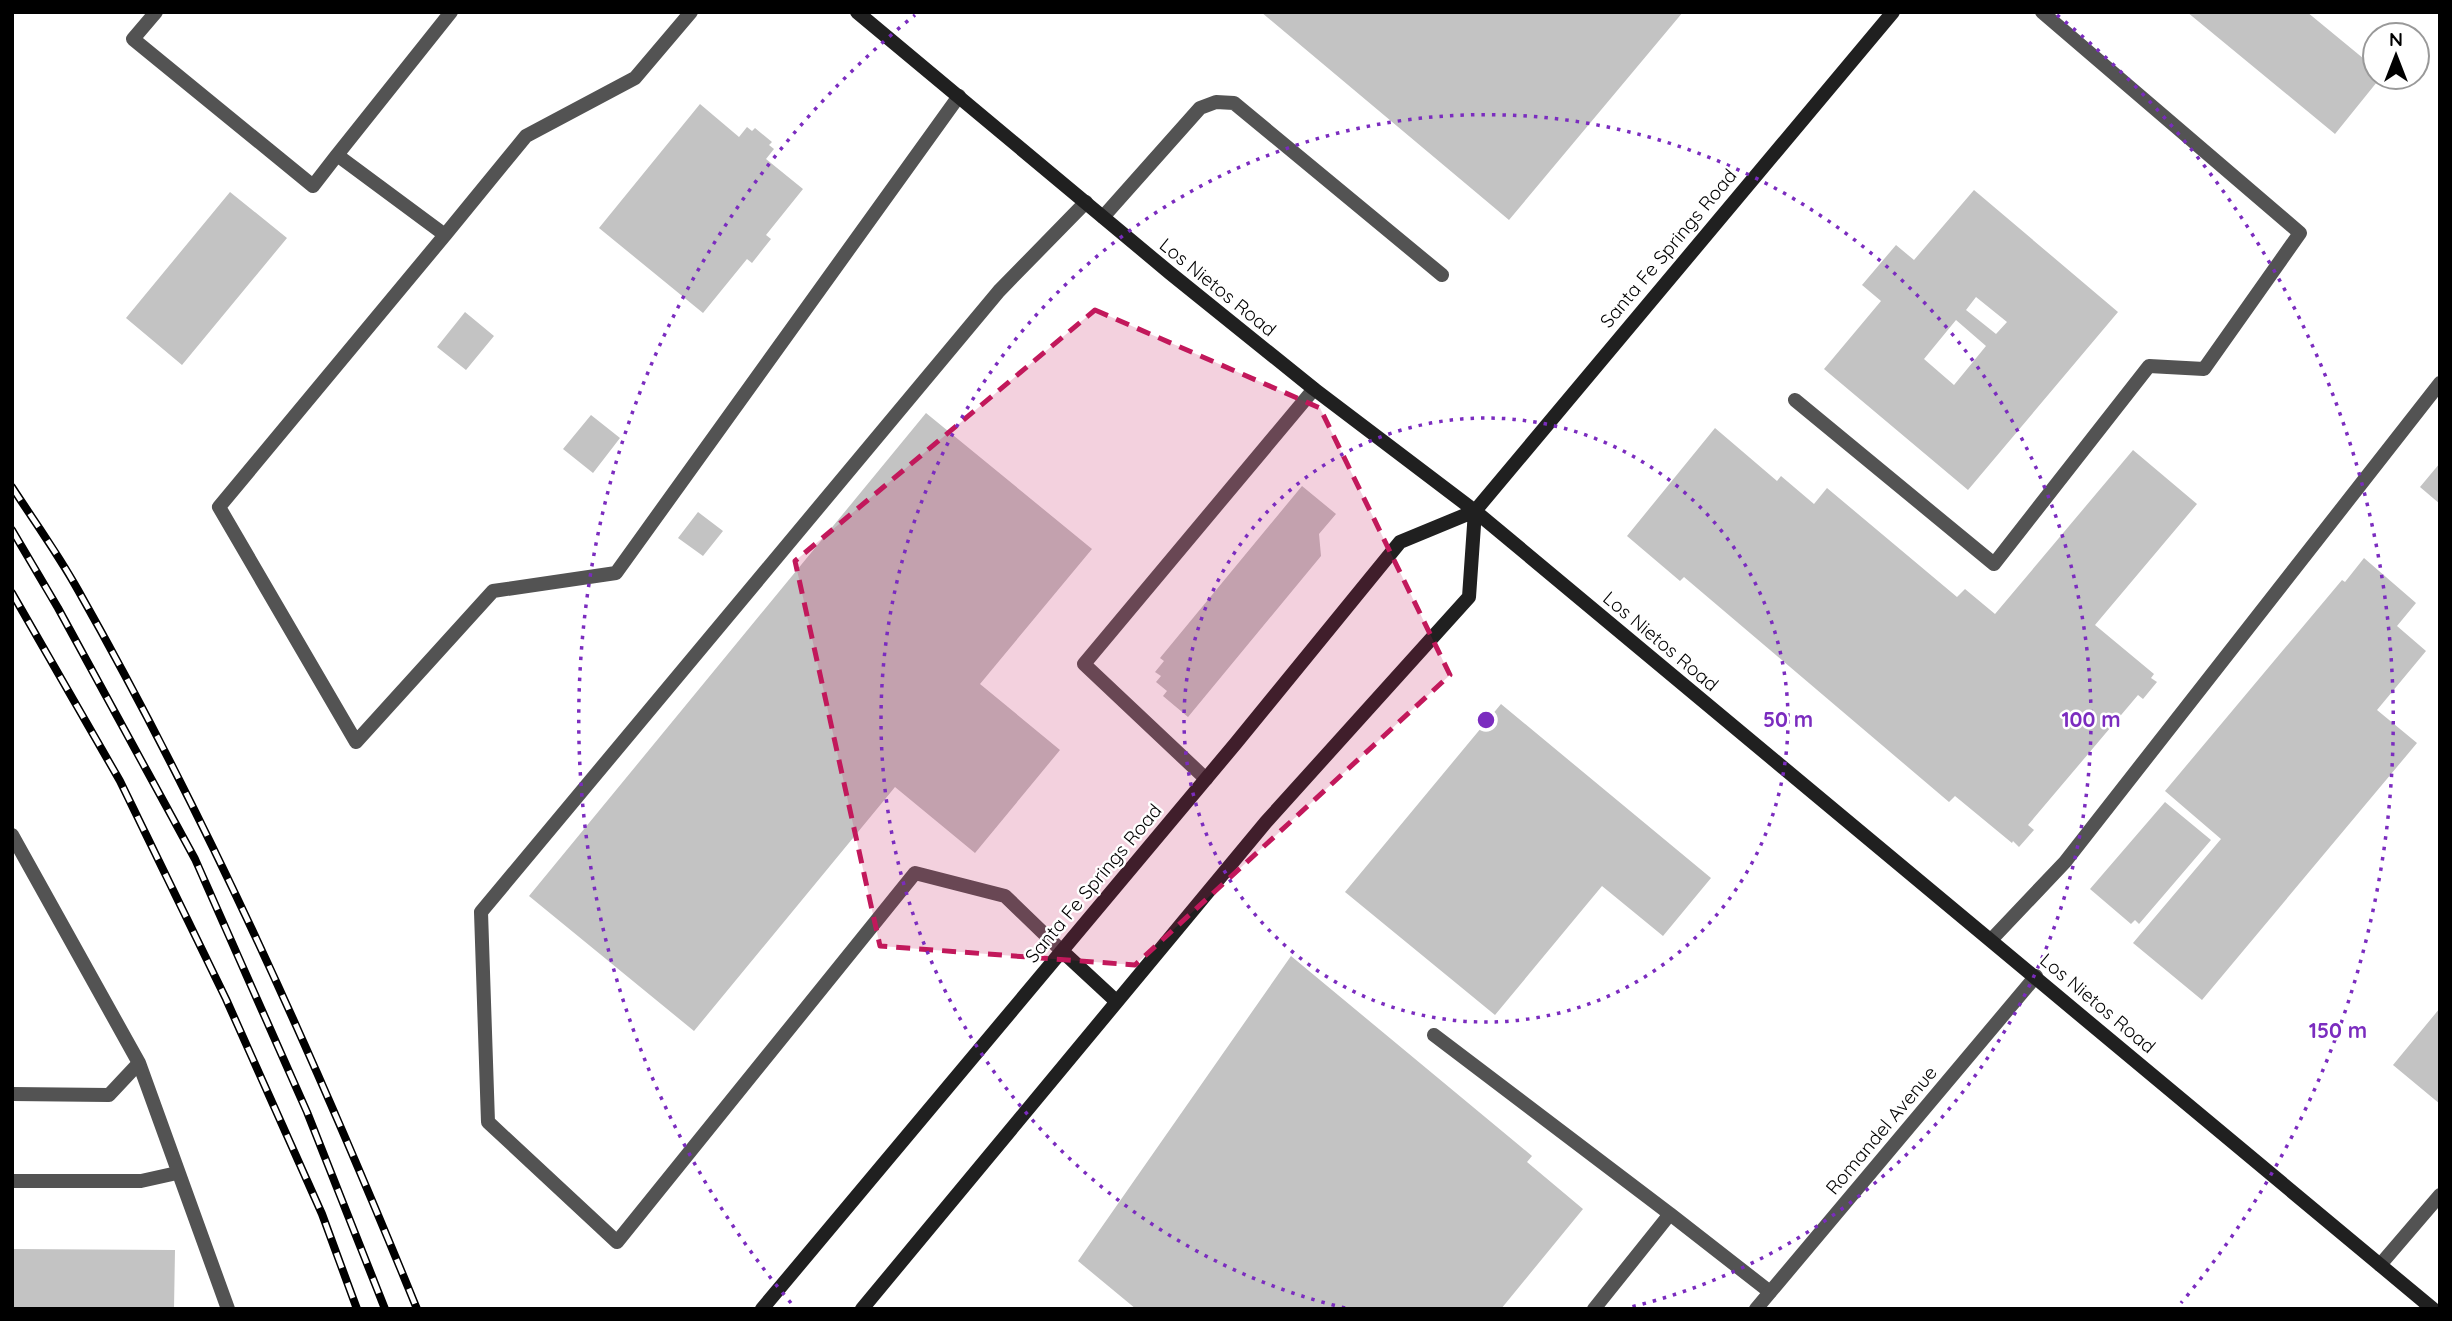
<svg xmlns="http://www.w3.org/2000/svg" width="2452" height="1321" viewBox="0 0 2452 1321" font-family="Quicksand,sans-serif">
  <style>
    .building { fill: #c3c3c3; fill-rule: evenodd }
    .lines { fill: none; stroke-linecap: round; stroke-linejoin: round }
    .lane { stroke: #535353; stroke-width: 14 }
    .street { stroke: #535353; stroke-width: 14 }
    .secondary { stroke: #202020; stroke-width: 14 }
    .rail-casing { stroke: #000; stroke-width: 8 }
    .rail { stroke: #fff; stroke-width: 5; stroke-dasharray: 16; stroke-linecap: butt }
    .marked { fill: #c2185b; fill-opacity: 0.2; stroke: #c2185b; stroke-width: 5; stroke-dasharray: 14 9; stroke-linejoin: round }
    .ring { fill: none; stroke: #7b2cbf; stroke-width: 3.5; stroke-dasharray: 3.5 7 }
    .labels { text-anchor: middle; stroke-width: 5; stroke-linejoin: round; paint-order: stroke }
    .street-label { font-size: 19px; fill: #000; stroke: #fff }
    .centre { fill: #7b2cbf; stroke: #fff; stroke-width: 3.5 }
    .ring-label { font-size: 21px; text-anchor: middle; font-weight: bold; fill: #7b2cbf; stroke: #fff; stroke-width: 5; stroke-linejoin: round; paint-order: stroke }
  </style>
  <rect width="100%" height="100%" fill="#fff"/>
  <!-- building -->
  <path class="building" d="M1261,12H1683L1509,220Z
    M2187,12H2307L2375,68V77H2381L2335,134Z
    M700,104L739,137L747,127L752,131L755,128L772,142L769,145L774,149L766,159L803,189L766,235L771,239L752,263L747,259L703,313L599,228Z
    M1974,190L2118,312L1968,490L1824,369L1881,301L1862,285L1896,245L1914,260ZM1976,297L2007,322L1996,334L1966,310ZM1956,320L1986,346L1954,385L1924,359Z
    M230,192L287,238L182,365L126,318Z
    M465,312L494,336L466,370L437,347Z
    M926,413L1092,549L980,684L1060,750L975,853L895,787L694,1031L529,896Z
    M591,415L620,438L593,473L563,449Z
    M1715,428L1777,481L1781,476L1814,504L1827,488L1957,597L1965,589L1995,614L2133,450L2197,504L2095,625L2154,674L2151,678L2157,682L2143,699L2138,695L2028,825L2034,830L2019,847L2013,841L2012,843L1955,796L1949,802L1684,577L1680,581L1627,536Z
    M2440,463V504L2420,487Z
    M1302,486L1336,514L1319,534L1321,556L1188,717L1163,696L1167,691L1156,682L1161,676L1155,672L1164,661L1160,658Z
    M698,512L723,531L703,556L678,538Z
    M2364,558L2416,603L2397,626L2426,651L2377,710L2417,743L2202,1000L2133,943L2221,839L2165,791L2342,580L2345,582Z
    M1501,704L1711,878L1663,936L1602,886L1495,1015L1345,892Z
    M2165,802L2211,840L2139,924L2135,920L2131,924L2090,889Z
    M1291,956L1532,1156L1527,1162L1583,1209L1501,1309H1136L1078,1261Z
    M2440,1008V1104L2393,1065Z
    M12,1249L175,1250L174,1309H12Z"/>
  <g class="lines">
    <!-- lane -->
    <path class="lane" d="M156,12L133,39L313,186L337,155
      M451,12L337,155L445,235L219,507L356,742L493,591L616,573L959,96
      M1103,217L1200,108L1216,102L1234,103L1442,275
      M445,235L526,136L635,78L691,12
      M1795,400L1994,564L2149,366L2204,369L2300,233L2042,12
      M1206,779L1084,664L1314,389
      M12,835L139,1063L109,1095L12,1094
      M1991,940L2065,862L2440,383
      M1062,951L1005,896L915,873L617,1242L488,1122L481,912L999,291L1086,202
      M1434,1035L1670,1214
      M139,1063L228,1309
      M12,1181H141L177,1173
      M2380,1265L2440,1195
      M1594,1309L1670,1214L1770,1292"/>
    <!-- street -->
    <path class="street" d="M1756,1309L2036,976"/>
    <!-- secondary -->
    <path class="secondary" d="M857,12L1170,273L1314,389L1475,511L2433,1309
      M1062,951L1116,1001
      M762,1309L1236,743L1400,542L1475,511L1893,12
      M862,1309L1266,822L1469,597L1475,511"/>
    <defs>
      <path id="rail" d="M12,487C34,521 58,554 78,590C209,822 316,1062 417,1309
        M12,530L58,608L195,859L307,1112L385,1309
        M12,593L120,781L226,999L322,1214L357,1309"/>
    </defs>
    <!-- rail casing -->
    <use href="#rail" class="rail-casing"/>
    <!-- rail -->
    <use href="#rail" class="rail"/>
  </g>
  <!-- marked area -->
  <path class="marked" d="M1095,310L1320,408L1450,675L1135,965L880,946L795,561Z"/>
  <!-- distance rings -->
  <g class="ring">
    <circle cx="1486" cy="720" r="302"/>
    <path d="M1345 1308A605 605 0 1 1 1627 1308"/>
    <path d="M791 1303A907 907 0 0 1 915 15M2057 15A907 907 0 0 1 2181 1303"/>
  </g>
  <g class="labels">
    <!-- street labels -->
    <g class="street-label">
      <text transform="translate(1668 248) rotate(-50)" y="7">Santa Fe Springs Road</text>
      <text transform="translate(1218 287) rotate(39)" y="7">Los Nietos Road</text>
      <text transform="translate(1661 641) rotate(40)" y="7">Los Nietos Road</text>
      <text transform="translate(1093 883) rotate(-50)" y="7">Santa Fe Springs Road</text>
      <text transform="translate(2098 1003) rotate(40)" y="7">Los Nietos Road</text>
      <text transform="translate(1881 1130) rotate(-50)" y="7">Romandel Avenue</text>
    </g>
  </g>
  <circle cx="1486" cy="720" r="10" class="centre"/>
  <g class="ring-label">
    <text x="1788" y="727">50 m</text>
    <text x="2091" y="727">100 m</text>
    <text x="2338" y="1038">150 m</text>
  </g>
  <!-- border -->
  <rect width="2452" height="1321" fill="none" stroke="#000000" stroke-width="28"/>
  <!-- north arrow -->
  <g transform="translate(2396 56)"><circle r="33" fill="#ffffff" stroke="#999999" stroke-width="2"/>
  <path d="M0-5L12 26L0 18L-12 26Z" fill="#000000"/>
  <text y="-10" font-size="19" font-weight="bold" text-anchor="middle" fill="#000000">N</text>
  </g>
</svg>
